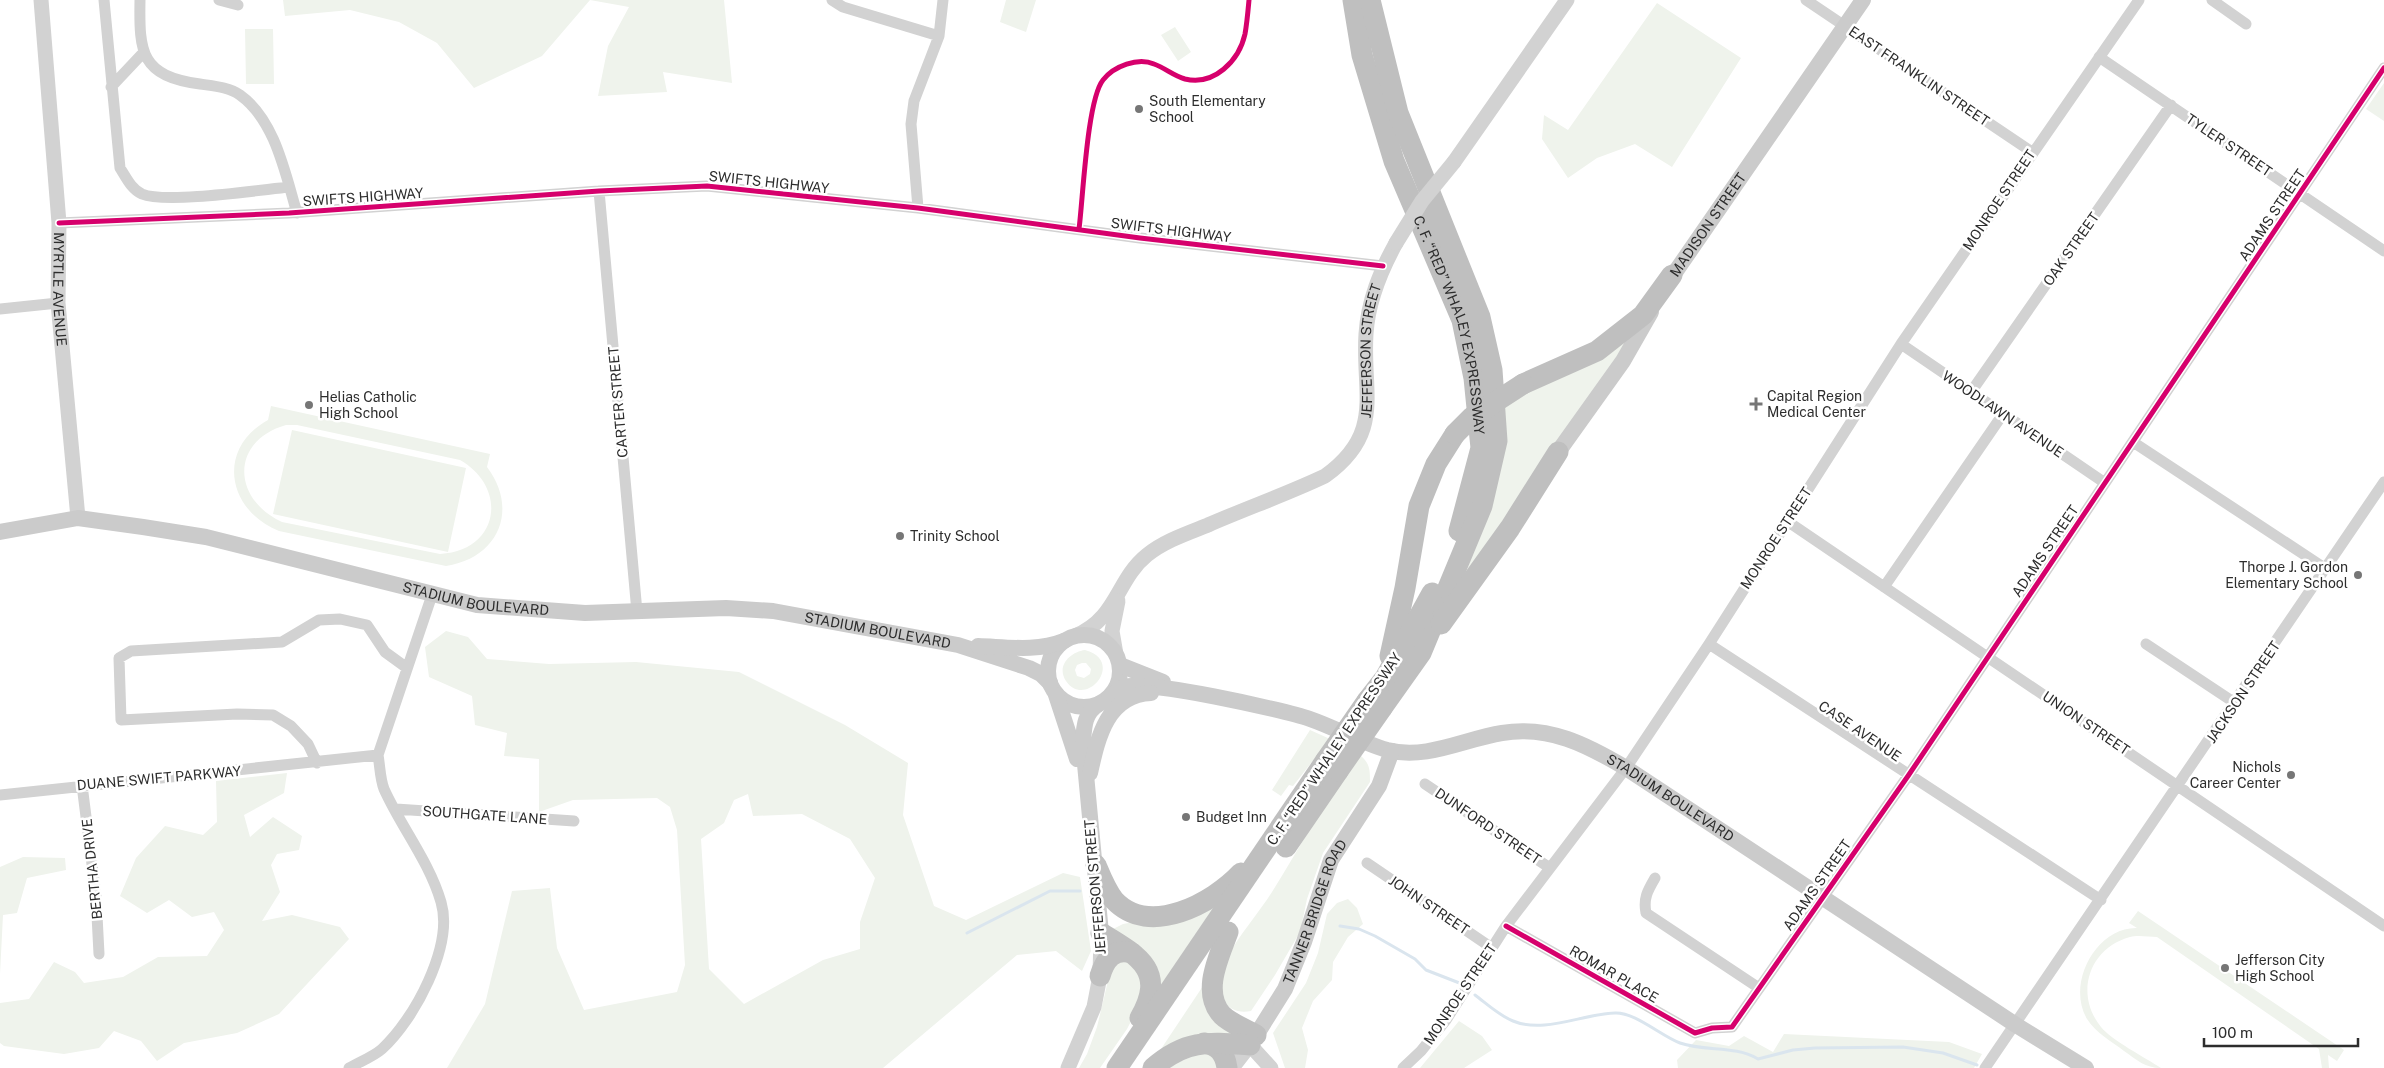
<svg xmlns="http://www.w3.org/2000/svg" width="2384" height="1068" viewBox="0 0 2384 1068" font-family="'Public Sans',sans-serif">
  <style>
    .green { fill: #eff3ec; fill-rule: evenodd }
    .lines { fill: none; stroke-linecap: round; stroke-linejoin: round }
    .stream { stroke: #dae5ee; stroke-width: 3 }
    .minor { stroke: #d2d2d2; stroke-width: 11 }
    .tertiary { stroke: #d2d2d2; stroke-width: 15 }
    .secondary { stroke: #cbcbcb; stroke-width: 16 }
    .motorway { stroke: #bfbfbf; stroke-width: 21 }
    .tertiary-bridge { stroke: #d2d2d2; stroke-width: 15 }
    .motorway-bridge { stroke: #bfbfbf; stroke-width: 21 }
    .cycleway-casing { stroke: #fff; stroke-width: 8 }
    .cycleway { stroke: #d6006c; stroke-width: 5 }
    .poi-dot { fill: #767676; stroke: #fff; stroke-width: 2 }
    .labels { text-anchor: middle; stroke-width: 5; stroke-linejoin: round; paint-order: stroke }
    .street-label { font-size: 14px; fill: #2d2d2d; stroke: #fff }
    .poi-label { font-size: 14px; fill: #2d2d2d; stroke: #fff; text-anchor: start }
  </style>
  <rect width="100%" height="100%" fill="#fff"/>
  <!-- green -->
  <path class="green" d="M283,0H724L732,83L663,72L667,92L598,96L608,46L629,7L590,0L542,56L474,88L437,43L399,22L350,10L285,16Z
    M1006,0H1036L1026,32L1000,22Z
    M1657,3L1741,58L1672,167L1635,144L1597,158L1568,178L1542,139L1544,115L1568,130Z
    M1175,27L1191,52L1178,61L1161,35Z
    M245,29H273L274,84H246Z
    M2384,83V121L2366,109Z
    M1635,333L1461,586L1490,506L1505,399Z
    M271,406L490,454L487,467C519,509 499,558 446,566L279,531C227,510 216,449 268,420ZM286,425H297L460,460C509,488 499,551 440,554L282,522C232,499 230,441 286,425Z
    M292,430L466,468L448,552L273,514Z
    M446,631L468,637L487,659L549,664L636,662L739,672L845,725L908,763L903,815L934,906L966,920L1063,873L1080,877L1091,951L1082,971L1056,951L1017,955L883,1068H447L485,1004L512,891L550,888L557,948L584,1010L677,992L685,965L677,830L670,807L657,798L573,800L539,812V759L504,756L507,733L475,725L472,696L429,677L425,647ZM748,794L753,816L802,814L850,839L875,878L860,922V949L823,960L744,1004L709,969L701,839L724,823L734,800Z
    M1085,650C1126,661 1086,710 1066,681C1056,666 1070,652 1085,650ZM1082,663H1086L1091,669L1090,674L1084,678L1077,676L1075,670L1077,665Z
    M1310,730L1330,739L1293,786L1289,785L1281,796L1272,790Z
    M1361,756C1370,764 1370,770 1370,782L1323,853L1307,899L1300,932L1275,975L1251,1011C1217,1017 1216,981 1227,958C1239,935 1258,914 1272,892C1301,846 1326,797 1361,756Z
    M287,773L284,793L244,815L250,837L273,817L302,836L299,850L277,854L271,865L280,892L262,921L292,915L340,927L349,939L279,1014L237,1033L184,1043L157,1061L141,1041L114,1031L99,1048L64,1054L4,1046L0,1043V1003L29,999L54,962L75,972L84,983L123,977L158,957L207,956L224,930L214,912L192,917L169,900L147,913L120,896L136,858L165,826L203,835L217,822L216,781Z
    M23,857L65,858L66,870L27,878L17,913L3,915L0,974V867Z
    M1348,899L1357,908L1363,924L1348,937L1333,962L1332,980L1313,1001L1302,1028L1308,1050L1305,1068H1285L1273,1033L1306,983L1318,953L1327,914L1337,903Z
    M1215,907L1162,986L1113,929L1123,924Z
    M2138,911L2344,1050L2337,1061L2328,1055L2329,1068H2322L2319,1049L2157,937C2149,937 2138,935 2130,937C2089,948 2074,994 2101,1027C2111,1040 2146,1058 2161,1068C2145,1068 2137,1060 2124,1051C2111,1041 2096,1033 2087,1019C2066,984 2096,927 2137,928L2129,923Z
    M1127,960L1141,972L1140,1004L1127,1029L1100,1068H1079L1087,1054L1097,1027L1112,964Z
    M1207,980L1236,1035L1159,1052Z
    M1459,1021L1482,1036L1492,1050L1464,1068H1420Z
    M1784,1034L1949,1042L1982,1054L1974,1068H1678L1677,1060L1696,1040L1729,1046L1744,1036L1773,1052Z
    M1211,1049L1221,1068H1164Z"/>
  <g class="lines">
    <!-- stream -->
    <path class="stream" d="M1340,926L1359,929L1375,936L1415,959L1426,970L1462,984
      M967,933L1050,891H1080
      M1475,995C1487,1004 1500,1016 1513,1021C1544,1034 1582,1014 1615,1013C1635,1012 1661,1036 1680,1043C1706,1052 1735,1045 1758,1059L1793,1050L1815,1048L1903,1047L1943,1053L1977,1065"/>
    <!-- minor -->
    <path class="minor" d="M104,0L120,168C126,177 131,189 142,194C166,204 259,190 289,187
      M140,0C139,53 141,76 200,84C213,86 229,87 240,95C275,120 285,173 297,213
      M219,0L238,5
      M832,0L843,7L939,36
      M1806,0L2032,152
      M2212,0L2246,24
      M2099,57L2384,251
      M111,87L143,53
      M599,191L637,612
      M918,208L911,124L914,101L939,36L943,0
      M59,223L289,213L599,191L707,186L918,208L1140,238L1383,266
      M0,309L58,303
      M1901,344L2105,483
      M1971,392L2171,105
      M2133,442L2326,569
      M1787,521L2384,926
      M1884,587L2003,414
      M1709,644L2101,900
      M2146,644L2235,703
      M317,763L308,744L291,726L273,715L237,714L121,720L119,658L131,651L282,642L319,620L340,619L367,625L385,652L407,668
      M1425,784L1550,868
      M82,785L96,896L99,954
      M0,795L378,755L432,595
      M396,809L574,821
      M1367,863L1492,948
      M1655,878C1648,890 1643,898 1646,913L1759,988
      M1506,926L1695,1033L1712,1028L1732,1027L1908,776L2384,68
      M349,1068C359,1062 373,1057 382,1049C414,1020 454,946 441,902C429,861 401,827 384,789C380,779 380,766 378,755
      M1403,1068L1421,1051L1446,1020L1506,926L1626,768L1709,644L1901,344L2139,0
      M1985,1068L2384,482"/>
    <!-- tertiary -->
    <g class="tertiary">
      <path id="s1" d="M41,0L59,223L58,303L78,518"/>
      <path d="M1454,162L1567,0"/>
      <path id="s2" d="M1075,636C1118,618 1116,580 1147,555C1164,541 1188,533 1208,525C1247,508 1287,494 1325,476C1385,433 1362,393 1366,334C1368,301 1380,272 1396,243"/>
      <path d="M1116,654L1112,631L1118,601"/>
      <path d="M1068,1068L1094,1007L1100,976L1101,933"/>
      <path d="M1232,1068L1250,1045L1271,1068"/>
    </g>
    <!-- secondary -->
    <g class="secondary">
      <path id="s3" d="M1667,284L1863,0"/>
      <path d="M1558,452L1623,361L1651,312"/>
      <path id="s4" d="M0,532L78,518L143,527L206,537L477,605L585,613L726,608L773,611L958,645L1029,668L1041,674L1050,683"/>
      <circle cx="1084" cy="671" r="36"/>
      <path d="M978,646C1007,647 1036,652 1064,641"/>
      <path d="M1120,665L1163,682"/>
      <path d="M1056,695L1077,759"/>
      <path id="s5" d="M1109,698C1114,694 1119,689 1124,687C1145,679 1284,710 1310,719C1336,728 1360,742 1387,750C1427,760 1464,739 1502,733C1549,725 1587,745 1626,768L2016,1025L2086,1068"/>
      <path d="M1099,704C1084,713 1084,727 1083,743L1101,933"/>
      <path d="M1090,773C1098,737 1107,695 1151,693"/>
      <path id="s6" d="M1250,1045L1285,989L1304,942L1331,860L1379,786L1392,751"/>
    </g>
    <!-- motorway -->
    <g class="motorway">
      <path id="s7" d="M1353,0L1362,55L1394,161L1462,320L1474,378L1481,448L1459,531"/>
      <path d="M1370,0L1398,113L1480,317L1492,370L1497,441L1482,506L1421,653L1382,708"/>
      <path d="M1523,384L1597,351L1643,315L1672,275"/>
      <path d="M1441,624L1510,528L1558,452"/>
      <path d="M1390,656L1405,588L1419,506L1436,464L1455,434"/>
      <path d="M1367,701L1385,678L1432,593"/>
      <path d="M1286,847L1338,771"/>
      <path d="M1096,865C1101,877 1106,890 1114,900C1149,938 1213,903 1241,873"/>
      <path d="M1228,932C1219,957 1201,992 1222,1015C1231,1024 1246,1029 1256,1035"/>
      <path d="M1101,933C1139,956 1167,971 1140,1018"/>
      <path d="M1100,976C1105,959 1114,948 1132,953"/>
      <path d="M1204,1043C1218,1045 1225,1053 1227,1068"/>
      <path d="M1117,1068L1326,760"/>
      <path d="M1153,1068C1186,1039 1209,1042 1250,1045"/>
    </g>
    <!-- tertiary-bridge -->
    <path class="tertiary-bridge" d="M1396,243L1422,201L1454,162"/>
    <!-- motorway-bridge -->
    <path class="motorway-bridge" d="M1455,434L1472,417L1523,384
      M1326,760L1367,701
      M1338,771L1382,708"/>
    <defs>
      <path id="cycleway" d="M59,223L289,213L599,191L707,186L918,208L1140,238L1383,266
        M1079,229C1083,199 1087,100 1103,80C1114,66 1138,57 1154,64C1165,68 1174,76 1185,79C1214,86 1239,61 1245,34C1247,23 1248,11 1249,0
        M1506,926L1695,1033L1712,1028L1732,1027L1908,776L2384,68"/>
    </defs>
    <!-- cycleway casing -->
    <use href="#cycleway" class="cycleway-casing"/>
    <!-- cycleway -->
    <use href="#cycleway" class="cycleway"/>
  </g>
  <!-- markers -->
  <g class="poi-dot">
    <circle cx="1139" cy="109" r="5"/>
    <path d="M1753.5 396.5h5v5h5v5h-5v5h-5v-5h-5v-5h5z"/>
    <circle cx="309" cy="405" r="5"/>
    <circle cx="900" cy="536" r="5"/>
    <circle cx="2358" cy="575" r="5"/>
    <circle cx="2291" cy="775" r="5"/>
    <circle cx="1186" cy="817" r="5"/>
    <circle cx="2225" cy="968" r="5"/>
  </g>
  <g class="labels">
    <!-- street labels -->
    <g class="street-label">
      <text transform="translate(1919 76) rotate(34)" y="5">EAST FRANKLIN STREET</text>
      <text transform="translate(2229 145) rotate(34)" y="5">TYLER STREET</text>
      <text transform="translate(769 182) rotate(6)" y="5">SWIFTS HIGHWAY</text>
      <text transform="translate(363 197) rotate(-4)" y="5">SWIFTS HIGHWAY</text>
      <text transform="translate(1999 200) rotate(-56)" y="5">MONROE STREET</text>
      <text transform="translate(2272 215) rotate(-56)" y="5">ADAMS STREET</text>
      <text dy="5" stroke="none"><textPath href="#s3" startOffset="72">MADISON STREET</textPath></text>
      <text transform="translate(1171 230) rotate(7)" y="5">SWIFTS HIGHWAY</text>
      <text transform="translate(2071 249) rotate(-55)" y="5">OAK STREET</text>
      <text dy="5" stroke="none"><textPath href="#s1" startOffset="290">MYRTLE AVENUE</textPath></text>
      <text dy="5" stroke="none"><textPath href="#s7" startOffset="341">C. F. “RED” WHALEY EXPRESSWAY</textPath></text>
      <text dy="5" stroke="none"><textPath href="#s2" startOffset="446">JEFFERSON STREET</textPath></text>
      <text transform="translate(618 402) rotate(-95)" y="5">CARTER STREET</text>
      <text transform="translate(2003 414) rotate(34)" y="5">WOODLAWN AVENUE</text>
      <text transform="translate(1776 538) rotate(-57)" y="5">MONROE STREET</text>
      <text transform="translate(2045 551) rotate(-56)" y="5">ADAMS STREET</text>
      <text dy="5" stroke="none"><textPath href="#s4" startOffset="486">STADIUM BOULEVARD</textPath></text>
      <text dy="5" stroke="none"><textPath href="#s4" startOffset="891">STADIUM BOULEVARD</textPath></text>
      <text transform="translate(2243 692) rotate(-56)" y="5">JACKSON STREET</text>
      <text transform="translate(2086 723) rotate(34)" y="5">UNION STREET</text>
      <text transform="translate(1860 731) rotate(34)" y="5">CASE AVENUE</text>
      <text transform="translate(1334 749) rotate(-56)" y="5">C. F. “RED” WHALEY EXPRESSWAY</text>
      <text transform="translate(159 778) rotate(-5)" y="5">DUANE SWIFT PARKWAY</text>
      <text dy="5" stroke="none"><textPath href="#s5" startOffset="594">STADIUM BOULEVARD</textPath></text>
      <text transform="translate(485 815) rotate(4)" y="5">SOUTHGATE LANE</text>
      <text transform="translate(1488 826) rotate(34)" y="5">DUNFORD STREET</text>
      <text transform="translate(92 869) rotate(-96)" y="5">BERTHA DRIVE</text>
      <text transform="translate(1817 885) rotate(-55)" y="5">ADAMS STREET</text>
      <text transform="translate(1095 887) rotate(-95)" y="5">JEFFERSON STREET</text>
      <text transform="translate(1429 905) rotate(34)" y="5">JOHN STREET</text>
      <text dy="5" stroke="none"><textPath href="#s6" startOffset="149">TANNER BRIDGE ROAD</textPath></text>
      <text transform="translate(1614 974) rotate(30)" y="5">ROMAR PLACE</text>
      <text transform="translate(1460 994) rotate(-56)" y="5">MONROE STREET</text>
    </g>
    <!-- poi labels -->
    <g class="poi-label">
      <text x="1149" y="106">South Elementary<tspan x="1149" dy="16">School</tspan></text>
      <text x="1767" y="401">Capital Region<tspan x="1767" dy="16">Medical Center</tspan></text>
      <text x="319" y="402">Helias Catholic<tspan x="319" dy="16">High School</tspan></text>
      <text x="910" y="541">Trinity School</text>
      <text x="2348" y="572" text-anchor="end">Thorpe J. Gordon<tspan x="2348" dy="16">Elementary School</tspan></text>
      <text x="2281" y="772" text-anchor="end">Nichols<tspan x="2281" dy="16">Career Center</tspan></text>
      <text x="1196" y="822">Budget Inn</text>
      <text x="2235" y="965">Jefferson City<tspan x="2235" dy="16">High School</tspan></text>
    </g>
  </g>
  <!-- scale -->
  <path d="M2204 1038v8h154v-8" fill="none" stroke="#2d2d2d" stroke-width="2.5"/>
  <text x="2212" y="1038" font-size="15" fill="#2d2d2d" stroke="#ffffff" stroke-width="4" paint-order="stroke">100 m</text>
</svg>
